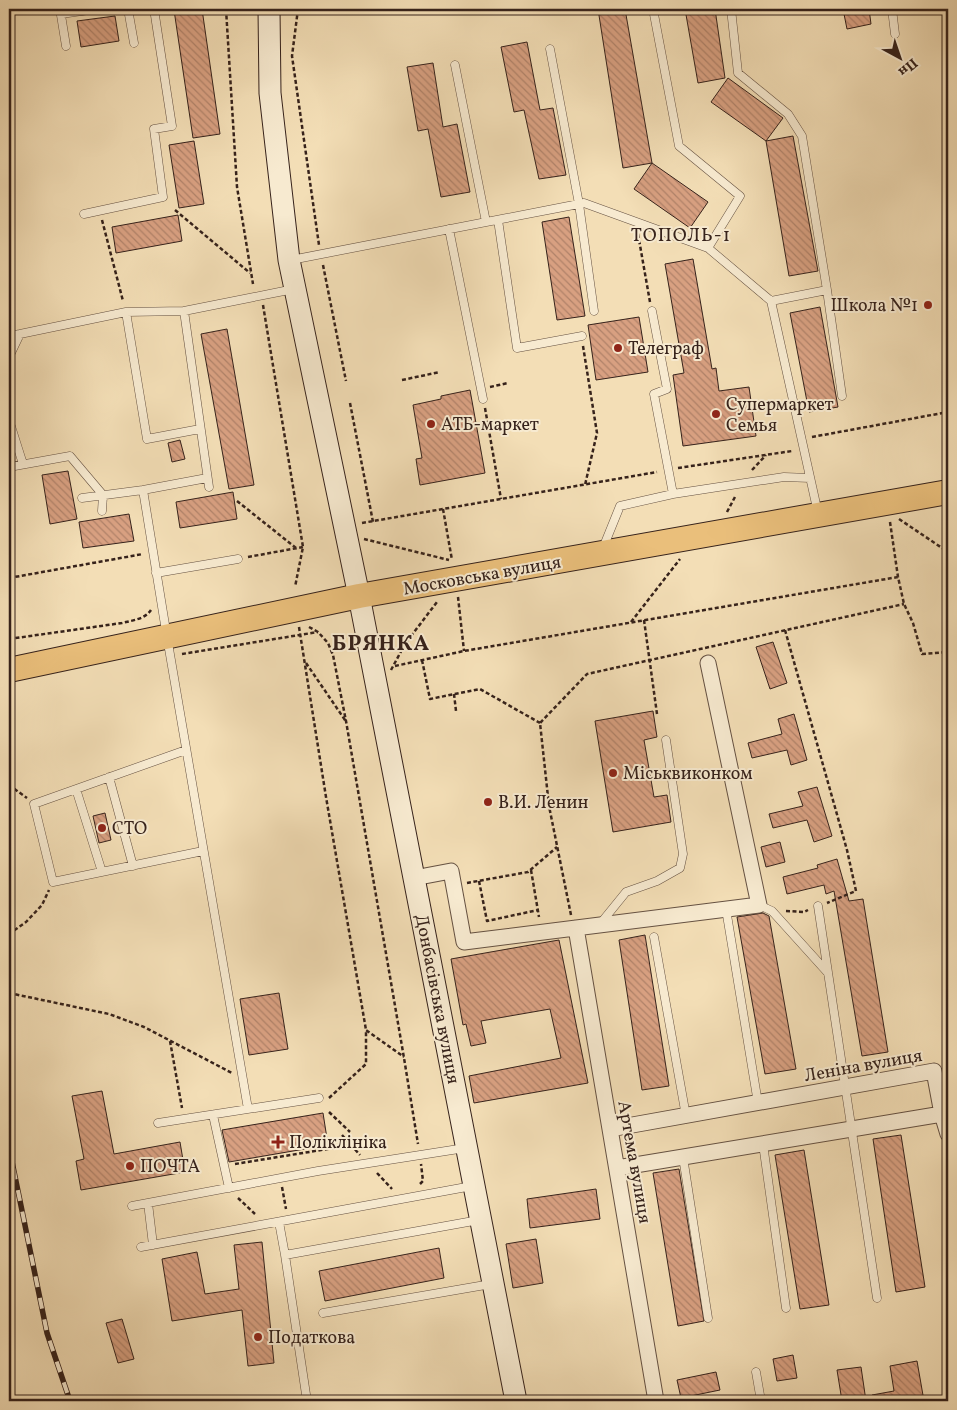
<svg xmlns="http://www.w3.org/2000/svg" width="957" height="1410" viewBox="0 0 957 1410" font-family="Vollkorn,serif">
  <style>
    .building { fill: url(#building-back-hatch); stroke: #36221b }
    .lines { fill: none; stroke-linecap: round; stroke-linejoin: round }
    .lane-casing { stroke: #655142; stroke-width: 9 }
    .street-casing { stroke: #655142; stroke-width: 17 }
    .secondary-casing { stroke: #36221b; stroke-width: 23 }
    .primary-casing { stroke: #36221b; stroke-width: 26 }
    .path { stroke: #36221b; stroke-width: 2.5; stroke-dasharray: 4 2.5; stroke-linecap: butt }
    .lane { stroke: #f7ead0; stroke-width: 8 }
    .street { stroke: #f7ead0; stroke-width: 15 }
    .secondary { stroke: #f7ead0; stroke-width: 21 }
    .primary { stroke: #eabf7b; stroke-width: 24 }
    .rail-casing { stroke: #36221b; stroke-width: 5.5 }
    .rail { stroke: #f7ead0; stroke-width: 4; stroke-dasharray: 11; stroke-linecap: butt }
    .poi-dot { fill: #8f2418; stroke: #f7ead0; stroke-width: 2 }
    .labels { text-anchor: middle; stroke-width: 4; stroke-linejoin: round; paint-order: stroke }
    .poi-label { font-size: 18px; fill: #36221b; stroke: #f7ead0; text-anchor: start }
    .street-label { font-size: 18px; fill: #36221b; stroke: #f7ead0 }
    .neighbourhood-label { font-size: 19px; letter-spacing: 1px; fill: #36221b; stroke: #f7ead0 }
    .district-label { font-size: 22px; font-weight: bold; letter-spacing: 1px; fill: #36221b; stroke: #f7ead0 }
  </style>
  <defs>
    <pattern id="building-back-hatch" width="6" height="6" patternUnits="userSpaceOnUse" patternTransform="scale(1.25)"><rect width="6" height="6" fill="#d8a081"/><path d="M-1 5l2 2M0 0l6 6M5-1l2 2" fill="none" stroke="#b08269"/></pattern>
  </defs>
  <rect width="100%" height="100%" fill="#f3deb6"/>
  <filter id="stains"><feTurbulence type="fractalNoise" baseFrequency=".004" numOctaves="4"/><feColorMatrix values="0 0 0 0 .2 0 0 0 0 .09 0 0 0 0 .02 0 0 0 .5 -.17"/></filter>
  <radialGradient id="worn" r=".72"><stop offset=".6" stop-color="#630" stop-opacity="0"/><stop offset="1" stop-color="#630" stop-opacity=".3"/></radialGradient>
  <!-- building -->
  <path class="building" d="M182,9H202L220,134L193,138L174,10Z
    M598,9H625L652,163L623,168Z
    M685,9H715L725,78L698,83Z
    M843,9H869L871,24L847,29Z
    M115,16L119,41L81,47L77,21Z
    M527,42L540,110L553,108L566,175L539,179L524,110L514,112L501,47Z
    M433,63L443,127L457,124L470,192L441,197L428,129L418,131L407,67Z
    M728,78L783,118L766,141L711,102Z
    M793,136L818,271L789,276L766,141Z
    M194,141L204,204L179,208L169,145Z
    M652,163L708,202L690,228L634,189Z
    M178,215L182,241L116,253L112,227Z
    M569,217L585,316L557,320L542,222Z
    M693,259L712,369L716,368L719,391L749,387L756,436L683,446L673,375L684,373L665,264Z
    M820,307L838,407L809,412L790,313Z
    M639,317L648,372L596,380L588,325Z
    M227,329L254,485L229,489L201,334Z
    M470,390L485,473L420,485L416,459L422,458L413,405L441,399V396Z
    M180,440L185,459L172,462L168,443Z
    M68,471L77,519L50,524L42,475Z
    M233,492L237,519L180,528L176,502Z
    M129,514L134,541L83,548L79,522Z
    M773,642L787,683L770,689L756,647Z
    M653,711L657,737L644,740L654,797L667,795L671,822L613,832L595,721Z
    M794,714L807,760L791,765L787,750L752,758L748,743L782,734L778,719Z
    M817,787L832,836L814,842L807,820L773,828L769,814L803,806L798,792Z
    M105,813L111,840L99,843L93,816Z
    M780,842L785,862L766,867L761,847Z
    M837,859L849,901L863,899L888,1052L862,1056L834,891L826,894L824,885L787,894L783,877L818,868L817,865Z
    M763,913L769,916L796,1069L765,1074L737,917Z
    M645,935L669,1086L642,1090L619,940Z
    M559,940L588,1083L474,1103L469,1076L561,1058L550,1009L481,1021L486,1043L471,1046L466,1024L463,1025L451,959Z
    M279,993L288,1049L249,1055L240,999Z
    M102,1091L114,1154L180,1142L185,1172L81,1190L76,1161L84,1159L72,1096Z
    M323,1113L328,1145L229,1162L222,1130Z
    M901,1135L925,1287L896,1292L873,1139Z
    M804,1150L829,1305L800,1309L775,1155Z
    M679,1169L704,1321L678,1326L653,1173Z
    M596,1189L600,1219L530,1228L527,1199Z
    M536,1239L543,1283L513,1288L506,1244Z
    M262,1242L274,1363L248,1366L242,1310L172,1321L162,1259L197,1252L205,1294L239,1289L234,1245Z
    M439,1248L444,1278L325,1301L319,1271Z
    M122,1319L134,1359L118,1363L106,1323Z
    M793,1355L797,1378L777,1381L773,1359Z
    M917,1361L924,1401H873L872,1395L894,1391L890,1366Z
    M861,1367L866,1401H842L837,1370Z
    M716,1372L720,1390L681,1398L677,1380Z"/>
  <g class="lines">
    <defs>
      <path id="lane" d="M60,9L66,46
        M128,9L134,43
        M653,9L679,146L740,196L708,248L771,301
        M731,9L738,73L788,114L802,136L827,290
        M892,9L895,34
        M61,14L96,9
        M550,49L579,204L594,311
        M455,65L486,222
        M84,214L163,197L154,129L172,126L154,9
        M498,220L517,348L582,336
        M449,229L483,399
        M291,260L584,203L708,248
        M652,311L667,389L654,394L673,494
        M126,312L147,439L200,429
        M9,336L20,334
        M9,357L20,334L126,312L184,311
        M9,420L23,464
        M9,467L70,456L103,495L102,511
        M207,478L143,490L167,637L248,1109
        M209,487L184,311L294,289
        M82,498L143,490
        M818,513L771,301L827,290L842,396
        M603,548L620,506L673,494L784,477L810,478
        M156,573L238,559
        M186,750L34,804L53,882L203,851
        M109,777L133,866
        M76,789L102,872
        M759,905L772,911L828,973
        M818,906L877,1298
        M726,909L758,1103
        M600,924L626,892L657,881L680,868L683,854L666,740
        M654,937L686,1116
        M213,1115L229,1188
        M158,1123L319,1098
        M763,1144L786,1308
        M683,1157L708,1318
        M148,1203L153,1245
        M132,1206L318,1171L465,1148
        M279,1222L285,1255L479,1220
        M141,1247L472,1186
        M285,1255L307,1401
        M323,1313L491,1284
        M756,1372L761,1401"/>
      <path id="street" d="M414,878L451,871L464,942L759,905L708,663
        M576,928L656,1401
        M942,1114L948,1134
        M610,1129L934,1071L942,1114L617,1168"/>
      <path id="secondary" d="M269,9L270,93L289,260L359,596L516,1401"/>
      <path id="primary" d="M9,670L359,596L948,492"/>
    </defs>
    <!-- lane casing -->
    <use href="#lane" class="lane-casing"/>
    <!-- street casing -->
    <use href="#street" class="street-casing"/>
    <!-- secondary casing -->
    <use href="#secondary" class="secondary-casing"/>
    <!-- primary casing -->
    <use href="#primary" class="primary-casing"/>
    <!-- path -->
    <path class="path" d="M226,9L237,187L253,284
      M298,9L292,56L319,245
      M175,210L250,273
      M102,220L123,301
      M638,234L650,302
      M323,265L346,381
      M263,305L303,547L295,587
      M583,346L597,433L585,485
      M402,380L440,372
      M490,387L508,383
      M350,403L373,522
      M485,408L501,499
      M812,437L948,412
      M678,468L792,451
      M752,470L766,455
      M237,501L296,548
      M443,509L452,560
      M727,512L736,495
      M899,519L948,552
      M890,522L898,577L904,604L913,623L922,654L948,652
      M362,523L657,472
      M364,539L449,560
      M943,548L948,547
      M248,557L303,547
      M9,578L143,554
      M458,597L464,651
      M644,620L657,714
      M631,622L680,559
      M299,627L326,797L366,1030
      M309,627L318,632L328,643L333,655L346,721L404,1058L418,1144
      M785,630L847,850L856,891L827,903
      M9,639L122,623C134,620 145,619 151,610
      M182,654L318,632
      M422,660L430,699L480,689L540,723
      M306,663L345,720
      M395,666L464,651L898,577
      M391,670L405,644L437,602
      M454,694L456,711
      M9,785L27,798
      M531,870L539,917
      M479,881L487,921L538,910
      M467,883L528,872L557,847
      M786,911L804,912L808,910
      M571,915L549,806L540,723L587,674L904,604
      M9,934L26,922L42,905L49,890
      M9,993L109,1014L144,1027L232,1073
      M170,1041L182,1108
      M329,1098L366,1064V1030L404,1057
      M329,1112L350,1132
      M342,1135L360,1155
      M235,1164L352,1145
      M377,1173L392,1189
      M420,1184L423,1181L421,1164
      M282,1187L286,1209
      M238,1198L255,1214"/>
    <!-- lane -->
    <use href="#lane" class="lane"/>
    <!-- street -->
    <use href="#street" class="street"/>
    <!-- secondary -->
    <use href="#secondary" class="secondary"/>
    <!-- primary -->
    <use href="#primary" class="primary"/>
    <defs>
      <path id="rail" d="M9,1147L47,1333L70,1401"/>
    </defs>
    <!-- rail casing -->
    <use href="#rail" class="rail-casing"/>
    <!-- rail -->
    <use href="#rail" class="rail"/>
  </g>
  <!-- markers -->
  <g class="poi-dot">
    <circle cx="928" cy="305" r="5"/>
    <circle cx="618" cy="348" r="5"/>
    <circle cx="716" cy="414" r="5"/>
    <circle cx="431" cy="424" r="5"/>
    <circle cx="613" cy="773" r="5"/>
    <circle cx="488" cy="802" r="5"/>
    <circle cx="102" cy="828" r="5"/>
    <path d="M275.5 1134.5h5v5h5v5h-5v5h-5v-5h-5v-5h5z"/>
    <circle cx="130" cy="1166" r="5"/>
    <circle cx="258" cy="1337" r="5"/>
  </g>
  <g class="labels">
    <!-- poi labels -->
    <g class="poi-label">
      <text x="918" y="311" text-anchor="end">Школа №1</text>
      <text x="628" y="354">Телеграф</text>
      <text x="726" y="410">Супермаркет<tspan x="726" dy="21">Семья</tspan></text>
      <text x="441" y="430">АТБ-маркет</text>
      <text x="623" y="779">Міськвиконком</text>
      <text x="498" y="808">В.И. Ленин</text>
      <text x="112" y="834">СТО</text>
      <text x="289" y="1148">Поліклініка</text>
      <text x="140" y="1172">ПОЧТА</text>
      <text x="268" y="1343">Податкова</text>
    </g>
    <!-- street labels -->
    <g class="street-label">
      <text transform="translate(482 575) rotate(-10)" y="6">Московська вулиця</text>
      <text transform="translate(438 999) rotate(79)" y="6">Донбасівська вулиця</text>
      <text transform="translate(863 1065) rotate(-10)" y="6">Леніна вулиця</text>
      <text transform="translate(635 1162) rotate(80)" y="6">Артема вулиця</text>
    </g>
    <!-- neighbourhood labels -->
    <g class="neighbourhood-label">
      <text x="681" y="241">ТОПОЛЬ-1</text>
    </g>
    <!-- district labels -->
    <g class="district-label">
      <text x="381" y="650">БРЯНКА</text>
    </g>
  </g>
  <!-- margin -->
  <rect width="957" height="1410" fill="none" stroke="#f3deb6" stroke-width="30"/>
  <rect x="10" y="10" width="937" height="1390" fill="none" stroke="#36221b" stroke-width="2.5"/>
  <rect x="15" y="15" width="927" height="1380" fill="none" stroke="#36221b"/>
  <!-- north arrow -->
  <g transform="translate(900 58) rotate(140)" stroke="#f7ead0" stroke-width="4" paint-order="stroke">
  <path d="M0-4L9 19L0 12L-9 19Z" fill="#36221b"/>
  <text y="-8" font-size="14" font-weight="bold" text-anchor="middle" fill="#36221b">Пн</text>
  </g>
  <rect width="100%" height="100%" filter="url(#stains)"/>
  <rect width="100%" height="100%" fill="url(#worn)"/>
</svg>
